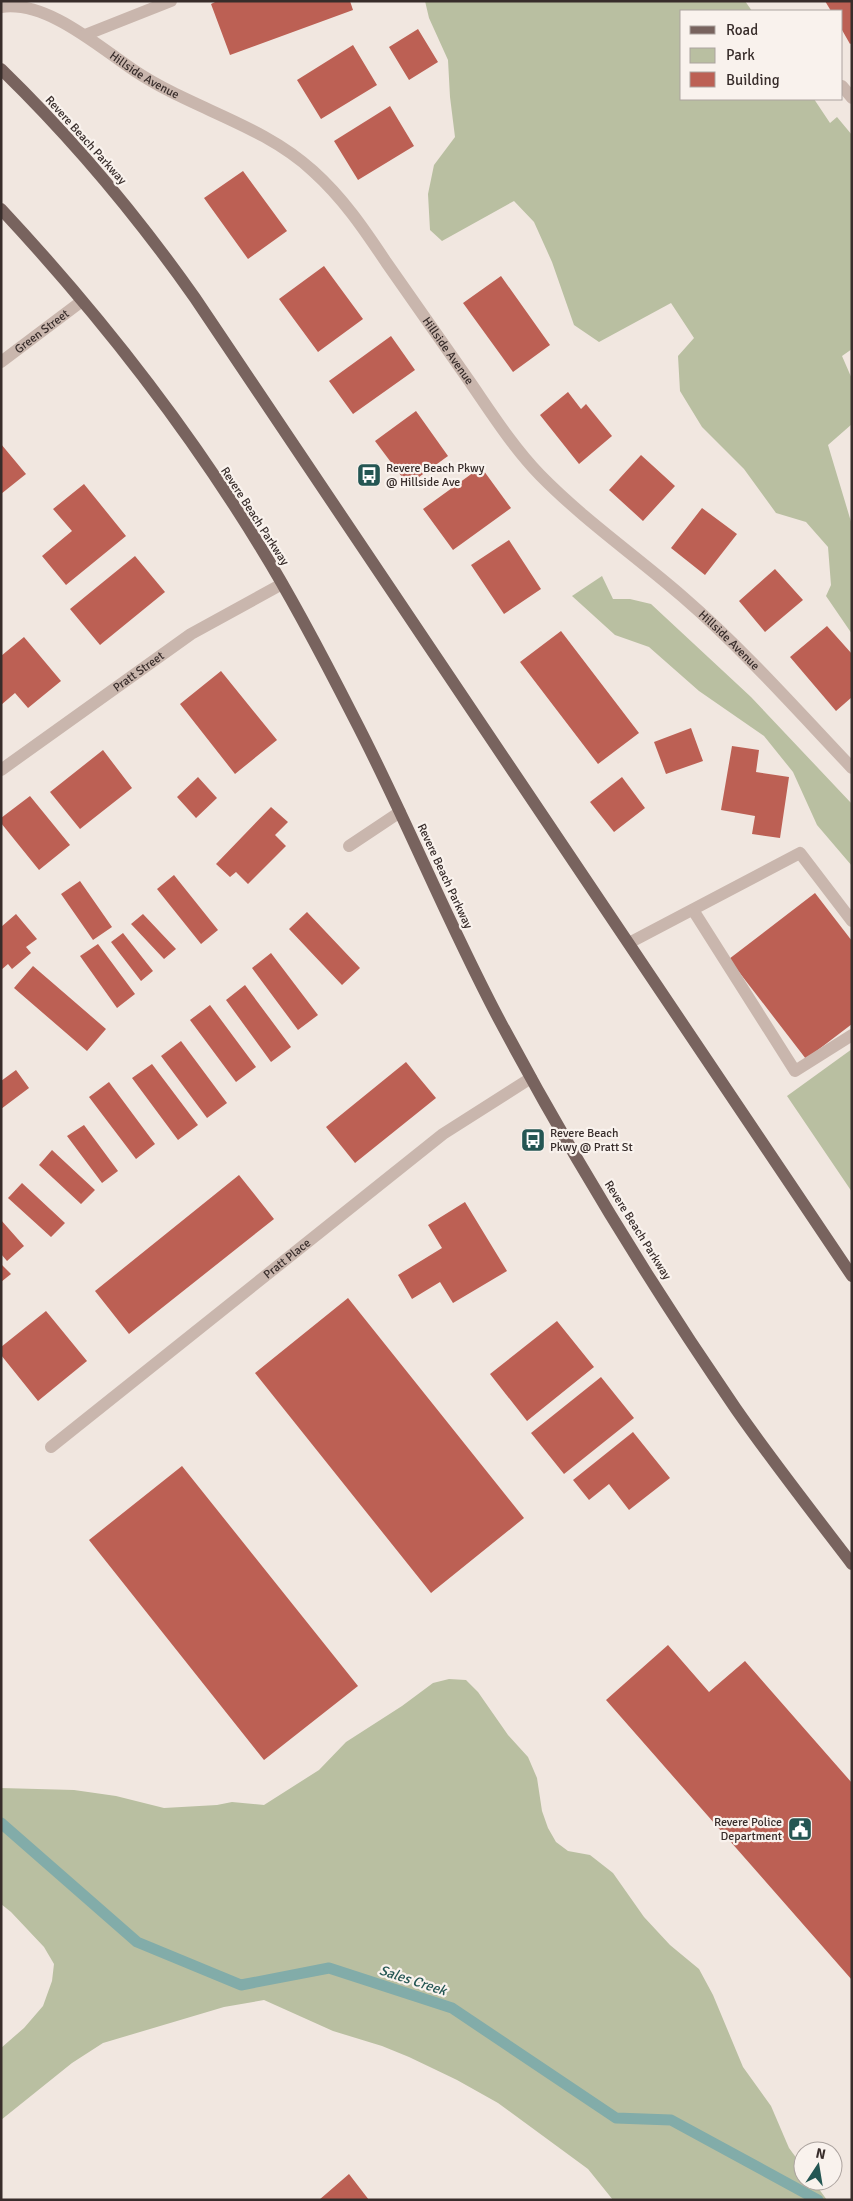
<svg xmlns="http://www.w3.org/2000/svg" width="853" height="2201" viewBox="0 0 853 2201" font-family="Signika,sans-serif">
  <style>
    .green { fill: #b9bfa1 }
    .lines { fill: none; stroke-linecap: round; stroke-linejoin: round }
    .stream { stroke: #82aca9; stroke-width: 11 }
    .building { fill: #bc6054 }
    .minor { stroke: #c9b6ad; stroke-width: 12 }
    .major { stroke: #78635e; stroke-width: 12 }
    .labels { text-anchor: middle; stroke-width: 4.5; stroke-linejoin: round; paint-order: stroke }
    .street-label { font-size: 12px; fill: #382d2b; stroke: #f9f2ed }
    .poi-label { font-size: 12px; fill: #382d2b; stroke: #f9f2ed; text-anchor: start }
    .water-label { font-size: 14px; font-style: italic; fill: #245653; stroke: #f9f2ed }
  </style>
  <rect width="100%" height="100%" fill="#f1e7e0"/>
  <!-- green -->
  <path class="green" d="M425,1H745L752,11H682V99H814L830,123L837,117L852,135V349L842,356L852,379V424L828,445L852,525V634L826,596L831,585L828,547L806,522L776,513L744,469L702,427L680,391L678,356L694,338L671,303L599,342L574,325L552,262L534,222L514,201L442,241L430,230L428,194L434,165L455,137L450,97L448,60L429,18Z
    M602,576L613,599H630L651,604L751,697L852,804V866L817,825L793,772L764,736L699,691L649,647L615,635L572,596Z
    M852,1049V1192L787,1096Z
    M449,1679L466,1680L478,1692L508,1735L528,1757L537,1778L542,1811L548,1828L556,1842L568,1851L590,1855L613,1873L644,1917L670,1945L699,1969L713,1995L743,2067L771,2106L789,2148L803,2167V2181H813L827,2200H613L588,2169L498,2103L457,2080L409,2057L382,2046L333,2031L264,2000L224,2007L103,2043L72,2063L1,2120V2048L24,2028L43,2006L52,1981L54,1964L44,1947L11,1912L1,1904V1788L74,1790L116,1796L164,1808L217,1805L232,1802L264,1805L319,1770L346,1742L402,1706L433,1683Z"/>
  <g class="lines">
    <!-- stream -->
    <path class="stream" d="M1,1823L137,1942L241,1985L329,1968L452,2008L616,2118L671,2120L818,2200"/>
  </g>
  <!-- building -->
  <path class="building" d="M217,1H350L353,10L230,55L211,4Z
    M825,1H852V43L850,44L842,30V11H831Z
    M418,29L438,62L409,80L389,47Z
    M353,45L377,85L321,119L297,80Z
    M390,106L414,146L358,180L334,141Z
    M243,171L287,231L248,259L204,198Z
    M324,266L363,319L318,352L279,299Z
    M501,276L550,345L513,372L463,303Z
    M391,336L415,370L353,414L329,381Z
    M568,392L581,409L586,404L612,436L579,464L540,415Z
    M416,411L448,456L408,485L375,441Z
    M1,444L26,474L1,494Z
    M641,455L675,486L643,521L609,490Z
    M481,467L511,508L453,550L423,509Z
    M84,484L126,536L66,585L42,556L72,531L53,509Z
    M702,508L737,534L705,575L671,548Z
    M509,540L541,589L504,614L471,565Z
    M135,556L165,592L100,645L70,609Z
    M775,569L803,600L765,632L739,601Z
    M827,626L852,654V697L836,711L790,657Z
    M561,631L639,733L598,764L520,662Z
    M24,637L61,681L28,708L15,693L1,705V656Z
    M221,671L277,740L235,774L180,704Z
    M691,728L703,761L666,774L654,742Z
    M732,746L759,750L756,772L789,777L780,838L752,834L755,816L721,810Z
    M103,750L132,788L80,829L50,792Z
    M198,777L217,798L196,818L177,797Z
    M622,777L645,808L614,832L590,802Z
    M30,796L70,845L39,870L1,823V818Z
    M271,807L288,822L275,835L286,846L248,884L236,872L230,877L216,864Z
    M174,875L218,930L201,944L157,889Z
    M80,881L112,927L93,940L61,894Z
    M815,893L852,941V1024L806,1059L729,959Z
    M307,912L360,968L342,985L289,929Z
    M16,914L37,939L26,947L31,953L12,969L8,964L1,970V927Z
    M143,914L176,949L164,959L131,924Z
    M123,933L153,971L141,981L111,942Z
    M98,944L135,994L117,1008L80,956Z
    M271,953L318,1015L298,1030L252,968Z
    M33,966L106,1029L87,1051L14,988Z
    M245,985L291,1047L271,1062L226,1000Z
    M210,1005L256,1067L236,1082L190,1020Z
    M181,1041L227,1103L207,1118L161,1056Z
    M406,1062L436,1098L355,1163L326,1127Z
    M152,1064L198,1125L178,1140L132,1078Z
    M16,1070L29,1088L1,1109V1081Z
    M109,1082L155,1144L136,1159L89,1097Z
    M84,1125L118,1171L102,1183L67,1136Z
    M52,1150L95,1190L81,1204L39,1165Z
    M239,1175L274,1219L129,1334L95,1291Z
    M22,1183L65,1223L51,1237L8,1198Z
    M465,1202L507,1271L453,1303L440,1282L412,1299L398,1275L442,1248L428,1225Z
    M1,1220L24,1246L7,1261L1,1254Z
    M1,1264L11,1274L1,1282Z
    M348,1298L524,1518L431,1593L255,1373Z
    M46,1311L87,1361L38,1401L1,1355V1347Z
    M557,1321L594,1367L527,1421L490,1374Z
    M601,1377L634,1418L564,1474L531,1433Z
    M633,1432L670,1478L629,1510L609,1484L589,1500L573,1480Z
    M182,1466L358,1686L264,1760L89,1540Z
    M668,1645L709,1692L745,1661L852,1783V1980L606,1700Z
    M349,2174L369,2200H319Z"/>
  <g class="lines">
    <!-- minor -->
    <g class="minor">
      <path id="s1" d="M1,7C47,0 99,47 135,71C192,109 262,124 313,171C343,198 364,229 386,262C414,302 442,342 470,382C492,414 513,447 540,475C584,520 636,556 683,597C743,649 797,710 852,768"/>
      <path d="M85,35L171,1"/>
      <path d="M842,86L852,98"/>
      <path id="s2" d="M1,362L82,301"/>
      <path id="s3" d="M1,770L191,634L282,584"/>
      <path d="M349,846L400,812"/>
      <path d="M693,910L795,1071L852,1035"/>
      <path d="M629,943L800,853L852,921"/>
      <path id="s4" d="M51,1447L443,1134L531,1078"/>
    </g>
    <!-- major -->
    <path class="major" d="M1,69C73,139 138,217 195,298L852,1276
      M1,209C98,313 187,427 261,548C295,603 325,661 354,718C406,818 448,924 501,1023C572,1156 651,1285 736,1409C773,1462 813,1513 852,1564"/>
  </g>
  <!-- icons -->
  <defs>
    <symbol id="bus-square" viewBox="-11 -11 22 22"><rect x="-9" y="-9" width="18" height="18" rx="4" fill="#245653" stroke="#f9f2ed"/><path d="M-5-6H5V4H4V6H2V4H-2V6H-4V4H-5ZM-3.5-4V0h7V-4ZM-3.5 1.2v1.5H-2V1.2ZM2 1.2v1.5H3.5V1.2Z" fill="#fff"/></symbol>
    <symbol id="civic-square" viewBox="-11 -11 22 22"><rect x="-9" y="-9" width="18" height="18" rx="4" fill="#245653" stroke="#f9f2ed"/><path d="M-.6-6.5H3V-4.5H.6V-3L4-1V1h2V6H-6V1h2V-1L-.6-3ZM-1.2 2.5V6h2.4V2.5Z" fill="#fff"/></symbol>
  </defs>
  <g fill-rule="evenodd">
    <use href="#bus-square" x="355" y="461" width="28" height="28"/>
    <use href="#bus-square" x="519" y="1126" width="28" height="28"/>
    <use href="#civic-square" x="786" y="1815" width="28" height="28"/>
  </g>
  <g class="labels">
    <!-- street labels -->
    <g class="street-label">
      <text dy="4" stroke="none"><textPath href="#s1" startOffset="162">Hillside Avenue</textPath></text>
      <text transform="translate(86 140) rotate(48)" y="4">Revere Beach Parkway</text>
      <text dy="4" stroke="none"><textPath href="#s2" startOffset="51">Green Street</textPath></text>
      <text dy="4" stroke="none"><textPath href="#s1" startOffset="582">Hillside Avenue</textPath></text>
      <text transform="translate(255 516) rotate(57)" y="4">Revere Beach Parkway</text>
      <text dy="4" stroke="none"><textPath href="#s1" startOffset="988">Hillside Avenue</textPath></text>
      <text dy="4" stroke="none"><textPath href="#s3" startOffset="169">Pratt Street</textPath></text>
      <text transform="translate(445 876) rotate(65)" y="4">Revere Beach Parkway</text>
      <text transform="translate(638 1230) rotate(58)" y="4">Revere Beach Parkway</text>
      <text dy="4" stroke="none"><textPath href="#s4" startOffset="302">Pratt Place</textPath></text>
    </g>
    <!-- poi labels -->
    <g class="poi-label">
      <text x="386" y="472">Revere Beach Pkwy<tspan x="386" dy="14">@ Hillside Ave</tspan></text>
      <text x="550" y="1137">Revere Beach<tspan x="550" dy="14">Pkwy @ Pratt St</tspan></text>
      <text x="782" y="1826" text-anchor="end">Revere Police<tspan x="782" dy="14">Department</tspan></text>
    </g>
    <!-- water labels -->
    <g class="water-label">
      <text transform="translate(413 1980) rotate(18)" y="5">Sales Creek</text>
    </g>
  </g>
  <!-- border -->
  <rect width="853" height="2201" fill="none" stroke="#382d2b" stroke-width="5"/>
  <!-- legend -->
  <rect x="680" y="10" width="162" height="90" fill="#f9f2ed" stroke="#aca39f"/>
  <rect x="690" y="26" width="25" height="8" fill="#78635e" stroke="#aca39f"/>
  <text x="726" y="35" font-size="15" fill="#382d2b">Road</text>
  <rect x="690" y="48" width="25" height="15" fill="#b9bfa1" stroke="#aca39f"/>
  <text x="726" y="60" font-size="15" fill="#382d2b">Park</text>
  <rect x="690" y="72" width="25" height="15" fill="#bc6054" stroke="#aca39f"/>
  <text x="726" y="85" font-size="15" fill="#382d2b">Building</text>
  <!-- north arrow -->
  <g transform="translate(818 2166) rotate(12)"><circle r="24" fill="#f9f2ed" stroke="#aca39f"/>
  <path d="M0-4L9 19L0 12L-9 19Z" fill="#245653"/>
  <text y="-8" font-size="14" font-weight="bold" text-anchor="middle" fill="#382d2b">N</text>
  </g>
</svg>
